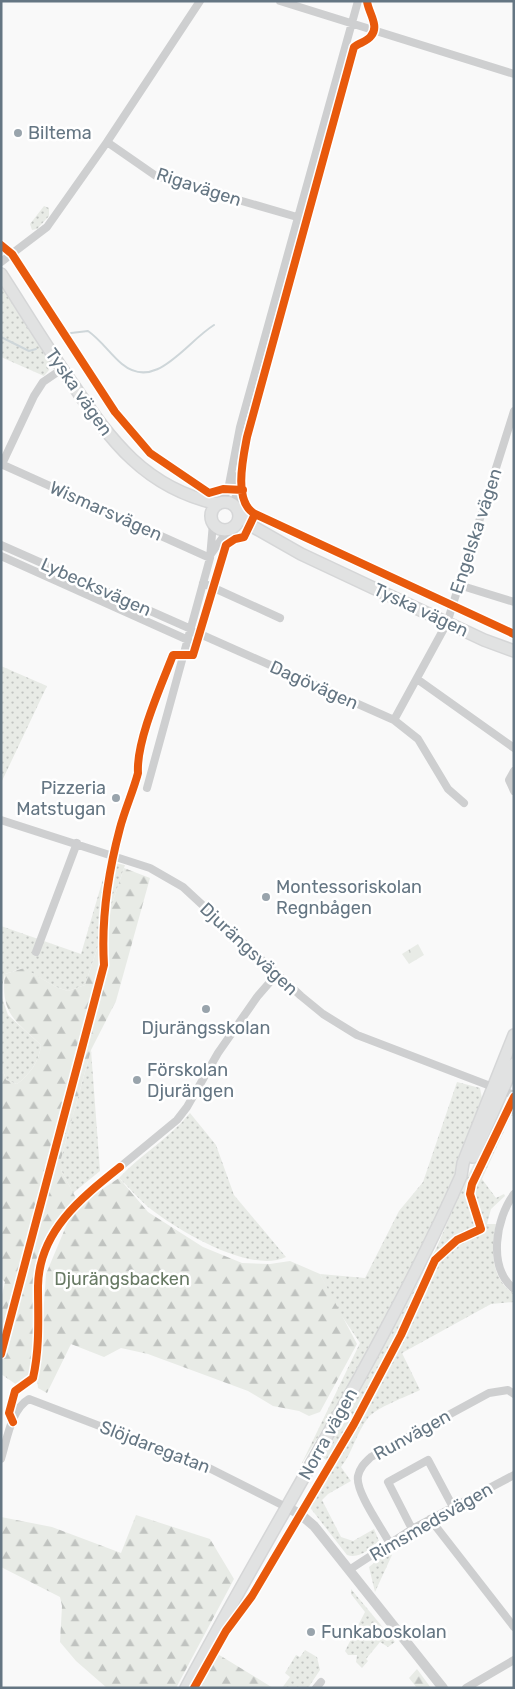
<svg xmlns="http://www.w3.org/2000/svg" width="515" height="1689" viewBox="0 0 515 1689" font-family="Rubik,sans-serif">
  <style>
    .grass { fill: url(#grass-dots) }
    .forest { fill: url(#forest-firs) }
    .park { fill: url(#park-crowns) }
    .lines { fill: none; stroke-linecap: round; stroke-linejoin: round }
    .stream { stroke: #ced6d9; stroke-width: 2 }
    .secondary-casing { stroke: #d5d6d7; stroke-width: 14 }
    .minor { stroke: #cecfd0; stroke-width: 8 }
    .tertiary { stroke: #cecfd0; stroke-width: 10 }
    .secondary { stroke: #e1e2e2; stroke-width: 11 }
    .cycleway-casing { stroke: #fff; stroke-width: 11 }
    .cycleway { stroke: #e8590c; stroke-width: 8 }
    .poi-dot { fill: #99a4ac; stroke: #fff; stroke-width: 2 }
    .labels { text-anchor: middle; stroke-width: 5; stroke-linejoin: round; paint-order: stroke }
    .poi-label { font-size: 18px; fill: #657683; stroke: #fff; text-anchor: start }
    .street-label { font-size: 18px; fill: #657683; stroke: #fff }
    .park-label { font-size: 18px; fill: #687a64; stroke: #fff }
  </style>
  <defs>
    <pattern id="grass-dots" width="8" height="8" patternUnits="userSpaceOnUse" patternTransform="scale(1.25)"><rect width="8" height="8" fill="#e8ebe6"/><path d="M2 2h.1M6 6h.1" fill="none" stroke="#c0c3c0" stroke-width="1.8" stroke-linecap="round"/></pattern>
    <pattern id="forest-firs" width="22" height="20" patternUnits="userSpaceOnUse" patternTransform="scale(1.25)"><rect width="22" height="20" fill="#e8ebe6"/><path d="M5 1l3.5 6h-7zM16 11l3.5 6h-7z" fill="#c0c3c0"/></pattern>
    <pattern id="park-crowns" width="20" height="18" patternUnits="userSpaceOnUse" patternTransform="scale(1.25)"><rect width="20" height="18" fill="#e8ebe6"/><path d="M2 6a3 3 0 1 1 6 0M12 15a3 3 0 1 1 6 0" fill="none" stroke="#c0c3c0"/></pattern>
  </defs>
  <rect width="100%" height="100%" fill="#f9f9f9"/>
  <!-- grass -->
  <path class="grass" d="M44,206L49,208V216L37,229L32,230L30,224Z
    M1,284L50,361L49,370L44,376L1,357Z
    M1,666L47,686L1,783Z
    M108,862L125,865L85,985L68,991L56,987L23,968L5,974L1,990V926L81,954Z
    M1,995L8,1015L41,1045C39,1062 30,1074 17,1084L6,1080L1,1064Z
    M91,1050L100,1171L73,1193L61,1170V1159Z
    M457,1082L480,1088L483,1104L437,1217L366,1358L301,1465L360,1343L337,1309L320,1274L365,1278L399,1211L423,1182Z
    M506,1104H514V1116H511L482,1179L496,1198L504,1194L505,1196L491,1209L487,1224H496C491,1249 490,1278 514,1294V1302L491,1304L402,1353L420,1390C408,1396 375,1408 368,1418C356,1433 353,1452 341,1467L351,1481L328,1494L322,1500L341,1537L353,1541L374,1529L379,1541C369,1549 360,1559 347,1555L308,1505L333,1464L323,1458L436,1249L465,1181L503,1107Z
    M190,1113L216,1145L234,1195L286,1257C251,1274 181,1232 152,1210C140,1201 130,1188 119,1178C141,1154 170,1138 190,1113Z
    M389,1551L392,1555L375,1592L369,1567Z
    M351,1589L395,1642L388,1647L380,1642L366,1659L368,1661L362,1668L356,1662L357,1655H348L345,1651L365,1612L351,1594Z
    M305,1650L317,1657L320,1670L308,1688H282L290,1677L285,1673L296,1655L300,1657Z"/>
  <!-- forest -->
  <path class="forest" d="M124,868L150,878L116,1001L91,1050L61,1159V1170L78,1202C69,1212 57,1223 51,1236C37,1264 35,1302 40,1332L42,1333L46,1274L69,1219L95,1194L119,1178L148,1212L203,1247L242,1263L270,1264L290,1261L320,1274L357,1344L320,1412L309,1416L299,1411L273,1406L248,1391L148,1354L121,1348L104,1357L71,1344L47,1393L38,1388L37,1378L33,1374L17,1385L1,1374V1299L5,1282L1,1278V1064L6,1080L17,1084C30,1074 39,1062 41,1045C16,1021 0,1014 5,974L24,968L56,987L68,991L85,985Z
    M136,1515L210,1539L234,1579L176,1688H107L76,1661L60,1642L62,1606L60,1597L1,1567V1517L52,1527L121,1553Z
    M216,1653L273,1688H203L197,1684Z
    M417,1669L431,1688H417L409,1678Z"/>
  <!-- park -->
  <path class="park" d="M418,944L424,955L409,964L402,954Z"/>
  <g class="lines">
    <!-- stream -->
    <path class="stream" d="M71,333L88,331C101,340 110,354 122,364C156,392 185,343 214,325
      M1,337L29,351L36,349"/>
    <defs>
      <path id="secondary" d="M1,274C25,311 47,348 72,383C111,441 145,488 218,504
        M211 516a14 14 0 1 1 28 0a14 14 0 1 1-28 0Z
        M239,513L250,525L301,554L484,640L514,651
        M473,1157L514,1064
        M186,1688C277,1517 382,1353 461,1176L463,1163L514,1035"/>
    </defs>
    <!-- secondary casing -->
    <use href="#secondary" class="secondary-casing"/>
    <!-- minor -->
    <path class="minor" d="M280,1L514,74
      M107,142L156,176L297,217
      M1,262L47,227L107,142L200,1
      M1,464L210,558
      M2,464L34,396L43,382L62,369
      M234,476L237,509
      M221,502L228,490L240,427L358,1
      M1,545L191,629
      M211,554L228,530
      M1,556L188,640
      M203,583L280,618
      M459,585L514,602
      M191,630L394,720L418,739L448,789L464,803
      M417,679L514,748
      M394,720L447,623L514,411
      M514,771L509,780L514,791
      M147,788L210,558L213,523
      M1,820L150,868L183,887L301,996L323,1014L357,1035L514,1095
      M36,952L77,843
      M120,1167L177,1120L187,1107L218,1053L257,997L277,974
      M514,1194C496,1218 487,1267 514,1289
      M1,1459C7,1440 11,1409 29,1399L207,1467L286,1507
      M430,1519L514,1627
      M412,1529L388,1482L428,1460L453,1507
      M389,1542C381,1527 355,1491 358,1476C360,1467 365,1463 371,1457L489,1393L508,1390L514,1394
      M349,1570L412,1529L514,1475
      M316,1688L321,1682
      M466,1688L514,1660"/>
    <!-- tertiary -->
    <path class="tertiary" d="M286,1507L300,1514L314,1526L443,1688"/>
    <!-- secondary -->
    <use href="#secondary" class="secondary"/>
    <defs>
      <path id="cycleway" d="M367,1C368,12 380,26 371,36C368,41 359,43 354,47L247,437C243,458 233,502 255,514L514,634
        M1,245L12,254L115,412L150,453L209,493L223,489L243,490
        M1,1354L104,965C101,918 108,873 120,828C125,809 133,792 138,773C136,741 161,686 173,655H193L226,545L235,539L244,537L255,514
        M13,1422L9,1413L15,1391L33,1378C40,1347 38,1318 38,1286C39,1231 81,1198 120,1167
        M194,1688L226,1631L252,1596L354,1424L401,1335L435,1260L457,1240L481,1229L470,1194L472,1184L514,1097"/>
    </defs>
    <!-- cycleway casing -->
    <use href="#cycleway" class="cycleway-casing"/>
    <!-- cycleway -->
    <use href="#cycleway" class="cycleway"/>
  </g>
  <!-- markers -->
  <g class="poi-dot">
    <circle cx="18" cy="133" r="5"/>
    <circle cx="116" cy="798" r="5"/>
    <circle cx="266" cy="897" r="5"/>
    <circle cx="206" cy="1009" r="5"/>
    <circle cx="137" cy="1080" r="5"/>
    <circle cx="311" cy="1632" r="5"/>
  </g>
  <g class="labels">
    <!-- poi labels -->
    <g class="poi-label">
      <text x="28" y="139">Biltema</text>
      <text x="106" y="794" text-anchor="end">Pizzeria<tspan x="106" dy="21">Matstugan</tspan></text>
      <text x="276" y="893">Montessoriskolan<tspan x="276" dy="21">Regnbågen</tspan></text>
      <text x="206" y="1034" text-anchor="middle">Djurängsskolan</text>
      <text x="147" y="1076">Förskolan<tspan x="147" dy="21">Djurängen</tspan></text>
      <text x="321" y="1638">Funkaboskolan</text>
    </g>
    <!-- street labels -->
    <g class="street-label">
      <text transform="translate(199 187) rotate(18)" y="6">Rigavägen</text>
      <text transform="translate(79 392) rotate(55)" y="6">Tyska vägen</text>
      <text transform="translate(106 511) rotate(24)" y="6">Wismarsvägen</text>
      <text transform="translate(476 531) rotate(-72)" y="6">Engelska vägen</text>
      <text transform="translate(96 587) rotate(24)" y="6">Lybecksvägen</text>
      <text transform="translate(421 610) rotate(25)" y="6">Tyska vägen</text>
      <text transform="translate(314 685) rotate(24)" y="6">Dagövägen</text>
      <text transform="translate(249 949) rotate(43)" y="6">Djurängsvägen</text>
      <text transform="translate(328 1434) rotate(-61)" y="6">Norra vägen</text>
      <text transform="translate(412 1435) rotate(-29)" y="6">Runvägen</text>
      <text transform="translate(155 1447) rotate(21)" y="6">Slöjdaregatan</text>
      <text transform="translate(431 1522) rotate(-30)" y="6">Rimsmedsvägen</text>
    </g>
    <!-- park labels -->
    <g class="park-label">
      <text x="122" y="1285">Djurängsbacken</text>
    </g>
  </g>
  <!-- border -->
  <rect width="515" height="1689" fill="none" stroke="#657683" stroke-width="5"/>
</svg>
